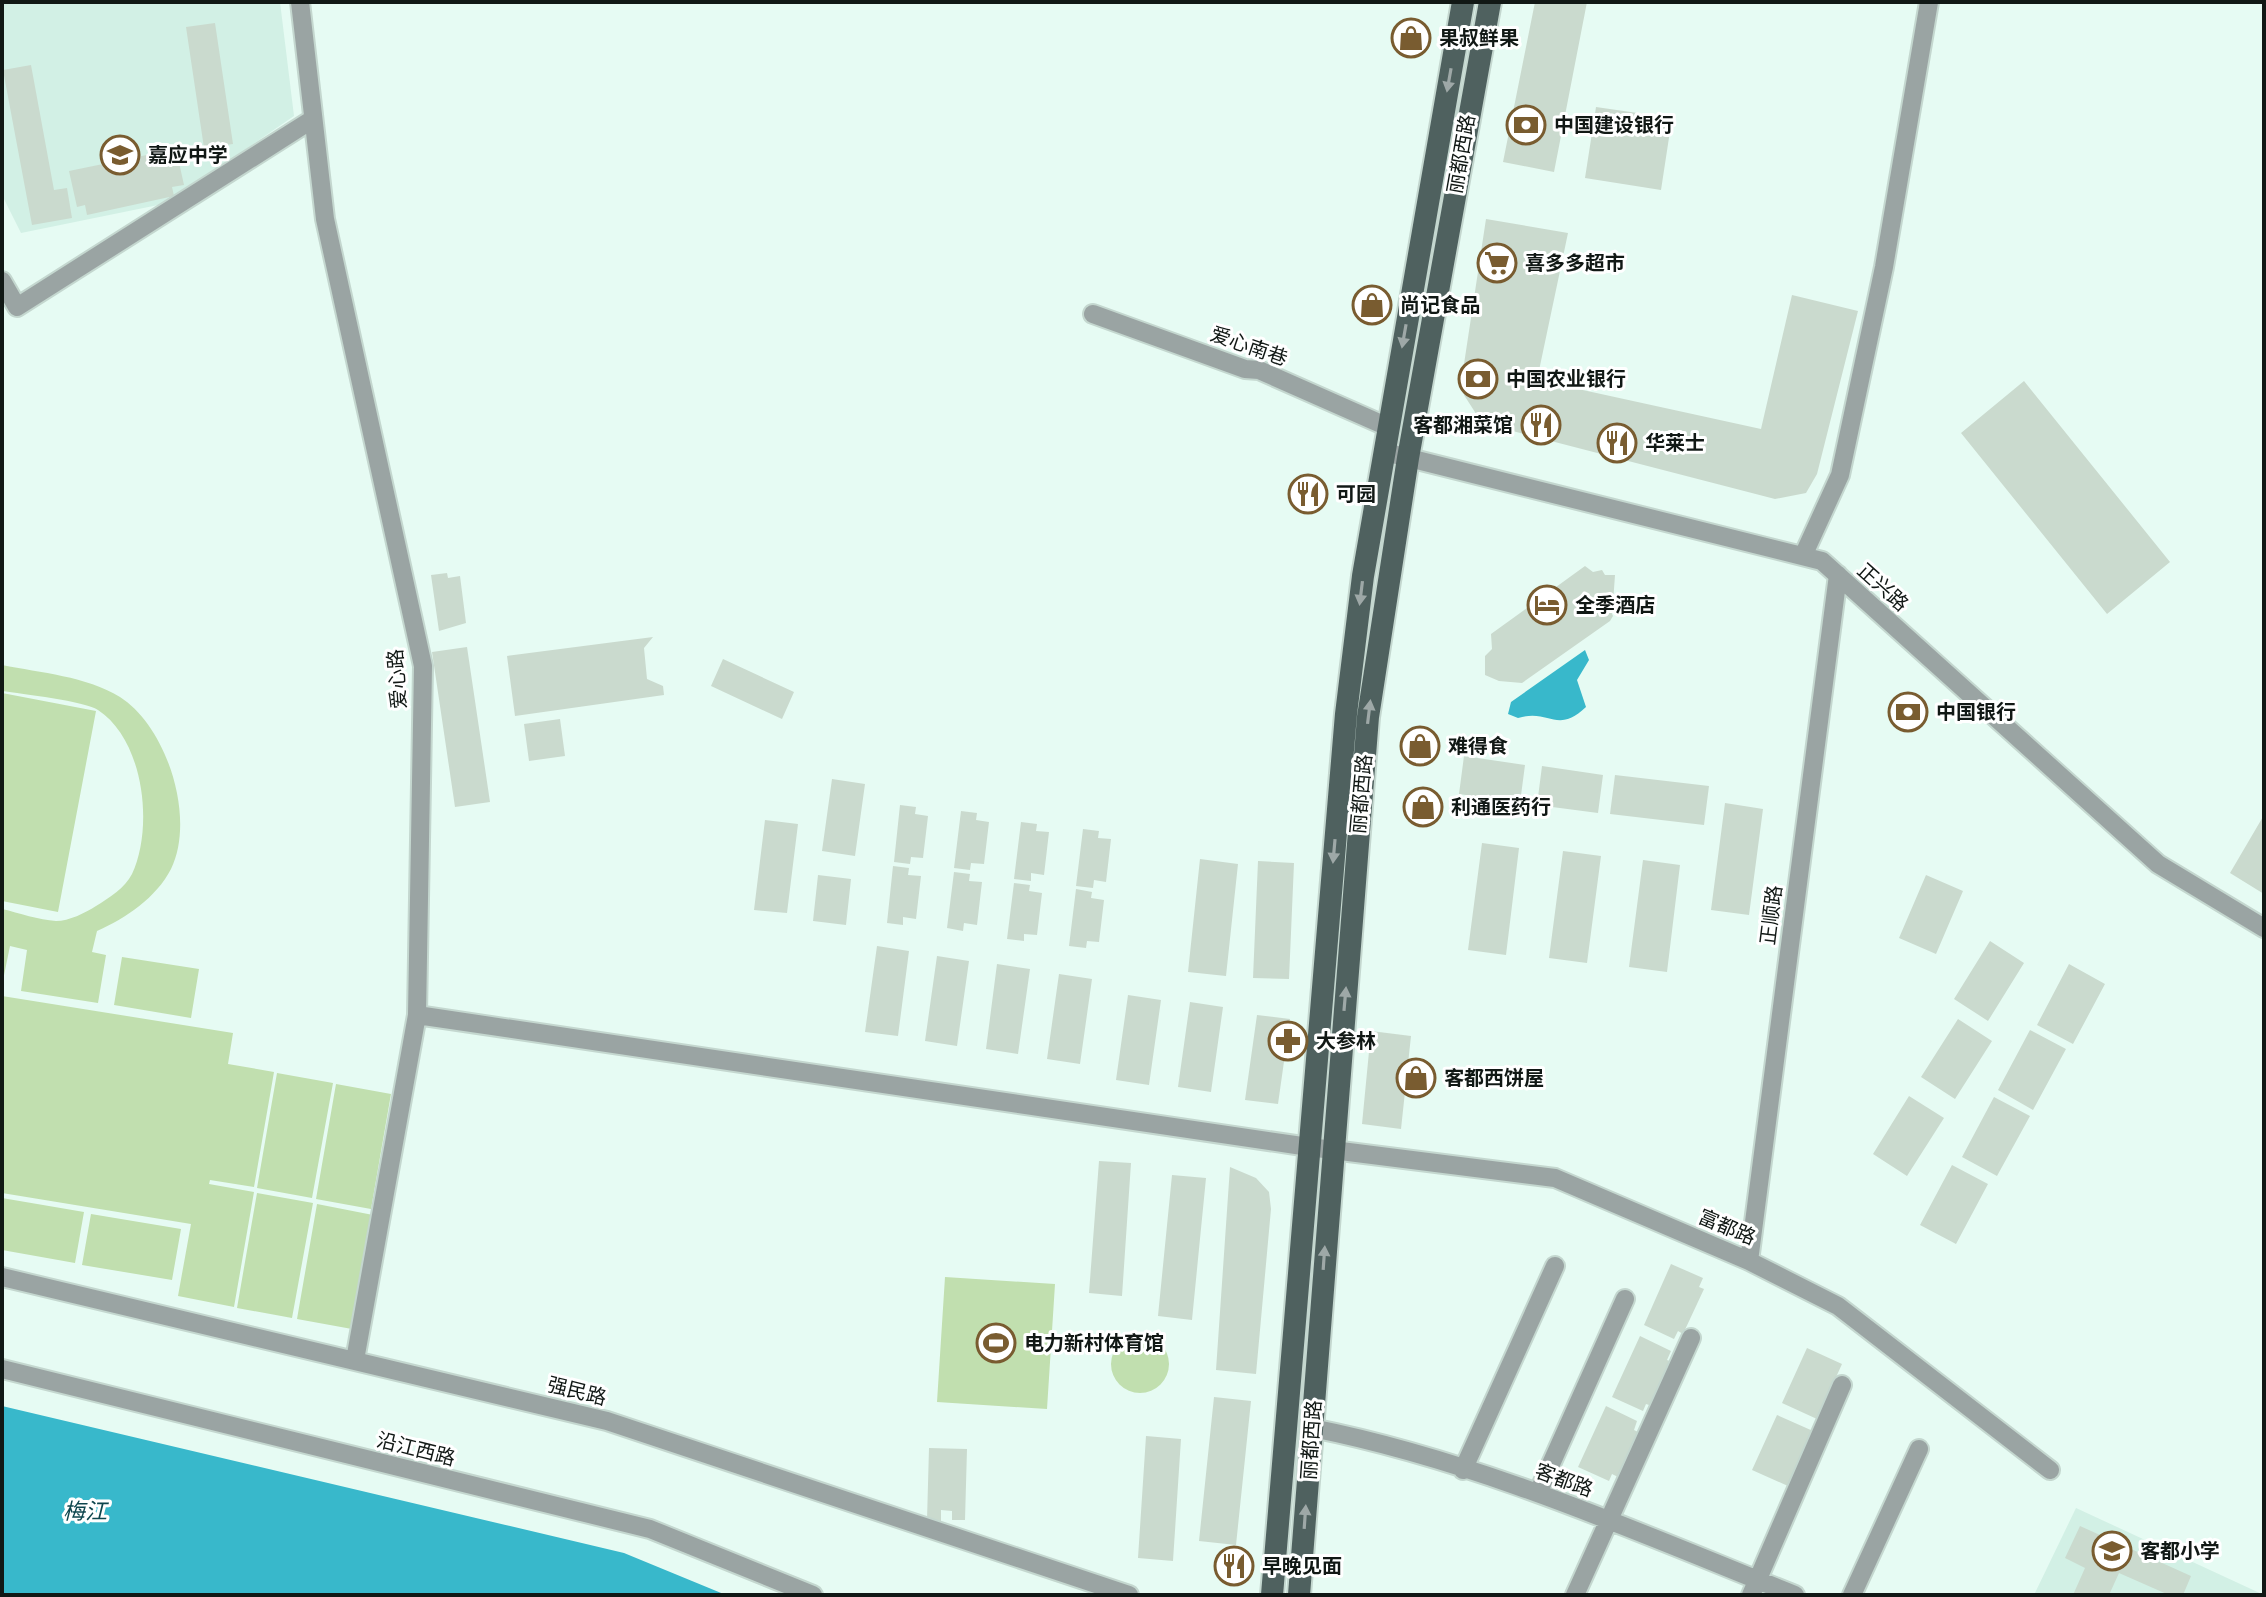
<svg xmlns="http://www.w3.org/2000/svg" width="2266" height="1597" viewBox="0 0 2266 1597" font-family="'IBM Plex Sans','Noto Sans SC',sans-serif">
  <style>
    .built { fill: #d2f0e5 }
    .green { fill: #c1dfaf }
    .water { fill: #38b8cb }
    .building { fill: #cadace }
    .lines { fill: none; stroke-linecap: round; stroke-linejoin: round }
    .minor-casing { stroke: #c4d7cf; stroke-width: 22 }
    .major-casing { stroke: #c4d7cf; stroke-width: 26 }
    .minor { stroke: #9aa4a3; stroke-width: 18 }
    .major { stroke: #4f615f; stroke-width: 22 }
    .oneway { fill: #9ea8a7 }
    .labels { text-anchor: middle; stroke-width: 6; stroke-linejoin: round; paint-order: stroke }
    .poi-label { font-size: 20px; font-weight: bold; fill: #111815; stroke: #fff; text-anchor: start }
    .street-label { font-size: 20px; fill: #111815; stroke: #fff }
    .water-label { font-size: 22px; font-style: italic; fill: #0e464e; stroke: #fff }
  </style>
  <rect width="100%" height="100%" fill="#e6fbf3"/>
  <!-- built -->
  <path class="built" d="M2,2H280L294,116L168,203L21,233L2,195Z
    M2076,1508L2264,1595H2034Z"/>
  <!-- green -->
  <path class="green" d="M2,665C41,673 86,676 120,697C167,727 196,818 171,869C156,898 126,918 97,931L92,952L106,955L98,1003L21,991L27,950L10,946L2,985V909C19,913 39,920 56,921C69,921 85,913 96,906C109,898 125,888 132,874C154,827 144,740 98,710C85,701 22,694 2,691Z
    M2,693L96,711L58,912L2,901Z
    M122,957L199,969L191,1018L114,1005Z
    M2,996L233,1033L228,1064L274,1072L254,1187L210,1180L209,1184L254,1192L234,1307L178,1296L191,1224L2,1193Z
    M277,1073L333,1083L312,1198L257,1188Z
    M336,1084L391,1094L371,1209L316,1199Z
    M257,1193L313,1203L292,1318L237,1308Z
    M2,1198L84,1212L75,1263L2,1250Z
    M317,1204L373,1215L352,1329L297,1319Z
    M91,1214L181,1229L172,1280L82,1265Z
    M945,1277L1055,1284L1047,1409L937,1402Z
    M1111 1364a29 29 0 1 1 58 0a29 29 0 1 1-58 0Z"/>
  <!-- water -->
  <path class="water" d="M1585,650L1589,660L1577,680L1586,707C1556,735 1550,708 1518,718L1508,714L1511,702Z
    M2,1406L624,1553L726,1595H2Z"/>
  <!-- building -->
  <path class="building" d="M1535,2H1587L1554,172L1503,162Z
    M215,23L233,144L204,148L186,27Z
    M31,65L54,190L67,188L72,218L32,225L3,70Z
    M1596,107L1672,118L1661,190L1585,178Z
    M176,149L184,185L172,187L174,196L87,215L85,205L77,207L69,171Z
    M1486,219L1568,233L1537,380L1761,429L1792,295L1858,311L1817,474L1806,493L1775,499L1482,423L1464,395V364Z
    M2024,381L2170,562L2107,614L1961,433Z
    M1585,566L1593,572L1602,570L1605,575H1615L1613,603L1608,605L1613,616L1610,621L1522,683L1499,681L1485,675V656L1492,649L1491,634Z
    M447,573L448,578L460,576L466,623L439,631L431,575Z
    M653,637L644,648L647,679L663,686L664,695L515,716L507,656Z
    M467,647L490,802L455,807L432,652Z
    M723,659L794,692L782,719L711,686Z
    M560,719L565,756L529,761L524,724Z
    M1464,756L1525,765L1520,803L1459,794Z
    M1542,766L1603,775L1598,813L1537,805Z
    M1615,775L1709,786L1704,825L1610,814Z
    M832,779L865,784L855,856L822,851Z
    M1725,803L1763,809L1749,915L1711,910Z
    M900,805L916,807L915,814L928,816L923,858L911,857L910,864L894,862Z
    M961,811L977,813L976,820L989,822L984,864L971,863L970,870L954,868Z
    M2264,815V894L2230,873Z
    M765,820L798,824L787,913L754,910Z
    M1021,822L1037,824L1036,831L1049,832L1044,875L1031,873V881L1014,879Z
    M1083,829L1099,831L1098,838L1111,839L1106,882L1094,880L1093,888L1076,886Z
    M1482,843L1519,848L1506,955L1468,950Z
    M1563,851L1601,856L1587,963L1549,958Z
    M1200,859L1238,864L1226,976L1188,972Z
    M1643,860L1680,865L1667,972L1629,967Z
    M1258,861L1294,863L1289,979L1253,978Z
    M893,866L909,868L908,875L921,876L916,919L903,917V925L887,923Z
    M954,872L970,874L969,881L982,882L977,925L964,923L963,931L947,928Z
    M818,875L851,879L846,925L813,921Z
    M1926,875L1963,891L1936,954L1899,938Z
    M1014,883L1030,885L1029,891L1042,893L1037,935L1024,934V941L1007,939Z
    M1076,889L1092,892L1091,898L1104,900L1099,942L1087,941L1086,948L1069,946Z
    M1990,941L2024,963L1988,1021L1954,999Z
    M877,946L909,951L898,1036L865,1032Z
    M937,956L969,961L957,1046L925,1041Z
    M997,964L1030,969L1018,1054L986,1049Z
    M2069,964L2105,984L2073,1044L2037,1025Z
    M1059,974L1092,979L1080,1064L1047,1059Z
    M1128,995L1161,1000L1149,1085L1116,1080Z
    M1190,1002L1223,1007L1211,1092L1178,1087Z
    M1257,1015L1290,1019L1278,1104L1245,1100Z
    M1958,1019L1992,1041L1955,1099L1921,1077Z
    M2030,1030L2066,1049L2033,1110L1998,1090Z
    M1371,1031L1411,1036L1401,1129L1362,1124Z
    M1909,1096L1944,1118L1907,1176L1873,1154Z
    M1994,1097L2030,1116L1997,1176L1962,1157Z
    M1099,1161L1131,1163L1122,1296L1089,1293Z
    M1952,1165L1988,1184L1956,1244L1920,1225Z
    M1230,1167L1256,1178L1269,1192L1271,1209L1256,1374L1216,1370Z
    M1172,1175L1206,1178L1192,1320L1158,1316Z
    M1671,1264L1703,1278L1699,1287L1704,1289L1683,1334L1678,1331L1674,1339L1644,1325Z
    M1640,1336L1671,1351L1667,1360L1672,1362L1652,1406L1646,1404L1643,1411L1612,1397Z
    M1807,1348L1842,1364L1817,1419L1782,1403Z
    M1214,1397L1251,1401L1236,1545L1199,1541Z
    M1606,1406L1637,1421L1634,1430L1638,1432L1618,1477L1612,1474L1609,1481L1578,1467Z
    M1777,1415L1813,1431L1788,1486L1752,1470Z
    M1146,1436L1181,1439L1173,1561L1138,1558Z
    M929,1448L967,1449L965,1520H952V1511L941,1510V1521L927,1520Z
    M2080,1526L2191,1576L2183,1595H2169L2119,1573L2109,1595H2073L2085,1568L2065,1558Z"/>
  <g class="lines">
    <defs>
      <path id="minor" d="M300,2L325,219L423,666L417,1015L355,1360
        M2,281L17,307L313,119
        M1093,314L1245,369L1259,370L1388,427
        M1385,452L1822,561L2158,864L2264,928
        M1803,556L1840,475L1884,267L1929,2
        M417,1015L1309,1147L1555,1178L1749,1261L1838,1306L2050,1470
        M1749,1261L1838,575
        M2,1277L607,1421L1129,1595
        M2,1369L650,1529L813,1595
        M1312,1428C1479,1461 1637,1532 1795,1595
        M1463,1470L1555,1266
        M1538,1493L1625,1299
        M1575,1595L1691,1338
        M1751,1595L1842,1385
        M1852,1595L1919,1449"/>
      <path id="major" d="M1272,1595L1346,714L1363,576L1463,2
        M1299,1595L1368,717L1408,458L1490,2"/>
    </defs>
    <!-- minor casing -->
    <use href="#minor" class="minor-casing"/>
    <!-- major casing -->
    <use href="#major" class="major-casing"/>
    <!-- minor -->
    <use href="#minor" class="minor"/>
    <!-- major -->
    <use href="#major" class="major"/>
  </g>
  <!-- one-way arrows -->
  <defs><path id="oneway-solid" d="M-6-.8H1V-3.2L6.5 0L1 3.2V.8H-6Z" transform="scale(2)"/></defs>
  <g class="oneway">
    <use href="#oneway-solid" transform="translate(1449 80) rotate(100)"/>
    <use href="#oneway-solid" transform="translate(1404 336) rotate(100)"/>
    <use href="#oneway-solid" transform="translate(1361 593) rotate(97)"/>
    <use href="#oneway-solid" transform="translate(1369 712) rotate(-83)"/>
    <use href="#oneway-solid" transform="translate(1334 851) rotate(95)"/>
    <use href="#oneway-solid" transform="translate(1345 999) rotate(-85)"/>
    <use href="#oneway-solid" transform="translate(1324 1258) rotate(-86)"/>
    <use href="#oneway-solid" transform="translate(1305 1517) rotate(-86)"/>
  </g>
  <!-- icons -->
  <defs>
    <symbol id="shop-ring" viewBox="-11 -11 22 22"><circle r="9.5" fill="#fff" stroke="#795c30" stroke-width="1.5"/><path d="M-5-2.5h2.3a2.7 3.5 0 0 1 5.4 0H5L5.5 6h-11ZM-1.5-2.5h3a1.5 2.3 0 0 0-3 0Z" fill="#795c30"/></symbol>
    <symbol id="bank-ring" viewBox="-11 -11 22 22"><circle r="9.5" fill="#fff" stroke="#795c30" stroke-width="1.5"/><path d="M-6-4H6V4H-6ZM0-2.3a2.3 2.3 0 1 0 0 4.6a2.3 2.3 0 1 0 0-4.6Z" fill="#795c30"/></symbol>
    <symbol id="school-ring" viewBox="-11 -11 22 22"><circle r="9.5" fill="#fff" stroke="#795c30" stroke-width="1.5"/><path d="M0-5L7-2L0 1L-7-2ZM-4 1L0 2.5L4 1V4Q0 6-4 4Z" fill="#795c30"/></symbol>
    <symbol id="supermarket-ring" viewBox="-11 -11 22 22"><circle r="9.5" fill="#fff" stroke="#795c30" stroke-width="1.5"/><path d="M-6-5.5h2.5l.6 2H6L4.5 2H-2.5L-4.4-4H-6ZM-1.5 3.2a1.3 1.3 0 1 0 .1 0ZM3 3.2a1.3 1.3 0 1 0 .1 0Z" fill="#795c30"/></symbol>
    <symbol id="restaurant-ring" viewBox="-11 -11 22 22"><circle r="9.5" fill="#fff" stroke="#795c30" stroke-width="1.5"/><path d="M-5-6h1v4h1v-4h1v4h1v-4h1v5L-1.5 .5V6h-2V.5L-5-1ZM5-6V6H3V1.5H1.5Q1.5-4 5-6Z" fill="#795c30"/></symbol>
    <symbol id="hotel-ring" viewBox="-11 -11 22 22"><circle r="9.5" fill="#fff" stroke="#795c30" stroke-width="1.5"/><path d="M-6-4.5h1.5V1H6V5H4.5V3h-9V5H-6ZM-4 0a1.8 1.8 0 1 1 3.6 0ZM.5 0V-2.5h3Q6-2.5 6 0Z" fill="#795c30"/></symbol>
    <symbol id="pharmacy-ring" viewBox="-11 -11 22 22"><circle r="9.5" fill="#fff" stroke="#795c30" stroke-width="1.5"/><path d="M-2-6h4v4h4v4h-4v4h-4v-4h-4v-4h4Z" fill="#795c30"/></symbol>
    <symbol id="stadium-ring" viewBox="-11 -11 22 22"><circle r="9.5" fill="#fff" stroke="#795c30" stroke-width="1.5"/><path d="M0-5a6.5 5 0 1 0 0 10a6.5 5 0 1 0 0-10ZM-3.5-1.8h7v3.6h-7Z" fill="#795c30"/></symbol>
  </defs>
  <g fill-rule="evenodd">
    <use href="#shop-ring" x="1389" y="16" width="44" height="44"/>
    <use href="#bank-ring" x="1504" y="103" width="44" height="44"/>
    <use href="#school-ring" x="98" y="133" width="44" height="44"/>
    <use href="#supermarket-ring" x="1475" y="241" width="44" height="44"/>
    <use href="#shop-ring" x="1350" y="283" width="44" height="44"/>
    <use href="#bank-ring" x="1456" y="357" width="44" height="44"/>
    <use href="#restaurant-ring" x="1519" y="403" width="44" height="44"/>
    <use href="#restaurant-ring" x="1595" y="421" width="44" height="44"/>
    <use href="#restaurant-ring" x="1286" y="472" width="44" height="44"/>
    <use href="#hotel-ring" x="1525" y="583" width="44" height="44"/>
    <use href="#bank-ring" x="1886" y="690" width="44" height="44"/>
    <use href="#shop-ring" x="1398" y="724" width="44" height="44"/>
    <use href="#shop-ring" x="1401" y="785" width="44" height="44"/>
    <use href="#pharmacy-ring" x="1266" y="1019" width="44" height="44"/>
    <use href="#shop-ring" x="1394" y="1056" width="44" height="44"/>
    <use href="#stadium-ring" x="974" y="1321" width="44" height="44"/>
    <use href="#school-ring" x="2090" y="1529" width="44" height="44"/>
    <use href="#restaurant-ring" x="1212" y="1544" width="44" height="44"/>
  </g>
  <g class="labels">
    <!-- poi labels -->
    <g class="poi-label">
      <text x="1439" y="45">果叔鲜果</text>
      <text x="1554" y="132">中国建设银行</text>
      <text x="148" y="162">嘉应中学</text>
      <text x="1525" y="270">喜多多超市</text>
      <text x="1400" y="312">尚记食品</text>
      <text x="1506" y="386">中国农业银行</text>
      <text x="1513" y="432" text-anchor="end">客都湘菜馆</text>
      <text x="1645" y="450">华莱士</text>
      <text x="1336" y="501">可园</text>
      <text x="1575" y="612">全季酒店</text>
      <text x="1936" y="719">中国银行</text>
      <text x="1448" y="753">难得食</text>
      <text x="1451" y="814">利通医药行</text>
      <text x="1316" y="1048">大参林</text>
      <text x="1444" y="1085">客都西饼屋</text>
      <text x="1024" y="1350">电力新村体育馆</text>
      <text x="2140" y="1558">客都小学</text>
      <text x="1262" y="1573">早晚见面</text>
    </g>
    <!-- street labels -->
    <g class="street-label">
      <text transform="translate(1461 154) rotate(-80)" y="7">丽都西路</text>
      <text transform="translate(1249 346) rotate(19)" y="7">爱心南巷</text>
      <text transform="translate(1883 587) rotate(42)" y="7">正兴路</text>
      <text transform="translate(397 679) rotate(-94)" y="7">爱心路</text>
      <text transform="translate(1361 794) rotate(-85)" y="7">丽都西路</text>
      <text transform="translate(1771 915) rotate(-83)" y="7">正顺路</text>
      <text transform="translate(1727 1227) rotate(23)" y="7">富都路</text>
      <text transform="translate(577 1391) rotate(14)" y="7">强民路</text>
      <text transform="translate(1311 1440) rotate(-86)" y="7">丽都西路</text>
      <text transform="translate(416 1449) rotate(14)" y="7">沿江西路</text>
      <text transform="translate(1564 1480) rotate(20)" y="7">客都路</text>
    </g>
    <!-- water labels -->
    <g class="water-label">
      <text x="85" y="1519">梅江</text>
    </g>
  </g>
  <!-- border -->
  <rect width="2266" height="1597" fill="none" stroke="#111815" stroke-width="8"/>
</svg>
